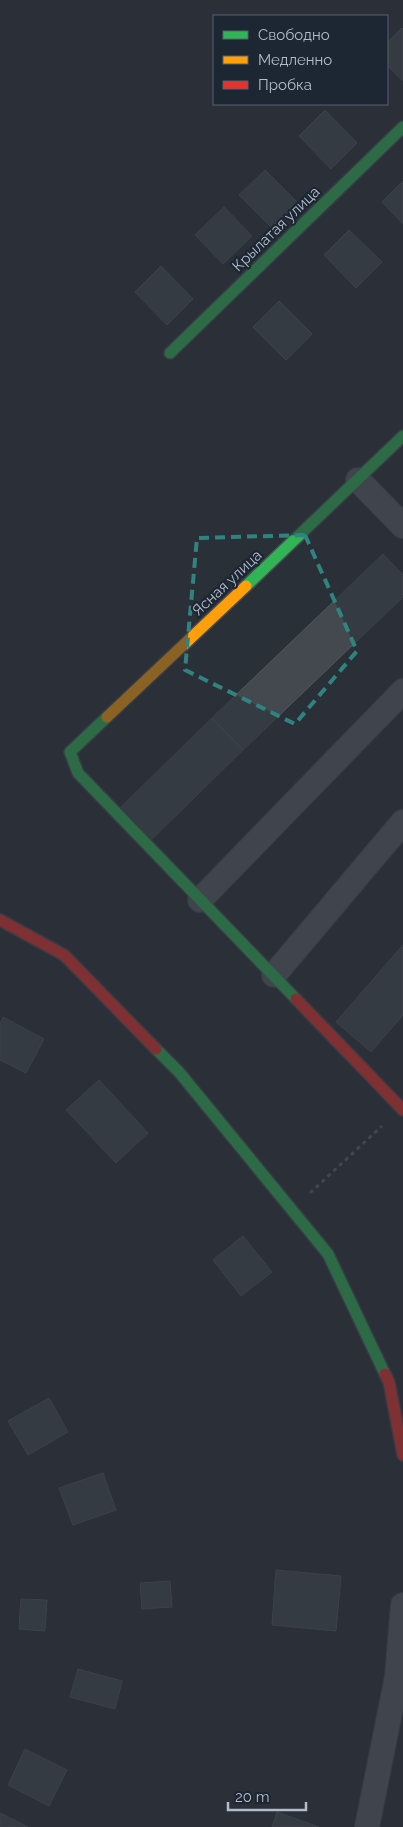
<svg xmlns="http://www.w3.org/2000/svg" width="403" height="1827" viewBox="0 0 403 1827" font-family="Raleway,sans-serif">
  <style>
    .building { fill: #444950; stroke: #52575f }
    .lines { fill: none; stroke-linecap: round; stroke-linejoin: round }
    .street-casing { stroke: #484c53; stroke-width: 26 }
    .fast-casing { stroke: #484c53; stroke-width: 14 }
    .slow-casing { stroke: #484c53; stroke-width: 14 }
    .jam-casing { stroke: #484c53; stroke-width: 14 }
    .path { stroke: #5d636a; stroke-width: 3; stroke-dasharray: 4 4; stroke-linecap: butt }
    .street { stroke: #5a5e66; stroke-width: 24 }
    .fast { stroke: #30b455; stroke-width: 11 }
    .slow { stroke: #ff9f0a; stroke-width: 11 }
    .jam { stroke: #e5322d; stroke-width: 11 }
    .marked { fill: none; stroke: #308480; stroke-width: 4; stroke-dasharray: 10 6; stroke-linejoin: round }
    .labels { text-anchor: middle; stroke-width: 4.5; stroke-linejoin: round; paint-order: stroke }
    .street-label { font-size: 15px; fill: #b4bcc9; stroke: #1d2633 }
  </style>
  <rect width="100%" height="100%" fill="#2a3038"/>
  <!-- building -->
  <path class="building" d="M402,28L403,29V81L387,65V43Z
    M325,110L357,143L331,169L299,136Z
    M265,170L298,203L272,228L239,195Z
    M403,181V224L382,202Z
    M224,207L252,236L223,264L195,235Z
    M349,230L382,262L356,288L324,255Z
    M161,266L193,299L167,325L135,292Z
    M279,301L312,334L286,360L253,327Z
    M383,554L403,575V597L243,750L212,718Z
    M212,718L243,750L151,840L120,808Z
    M403,945V1015L371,1052L336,1022Z
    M3,1017L44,1039L26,1073L0,1060V1024Z
    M99,1080L148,1133L116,1163L66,1110Z
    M243,1236L272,1272L241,1296L213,1260Z
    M49,1398L68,1432L28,1455L8,1421Z
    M103,1473L116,1510L73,1525L59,1488Z
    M276,1570L341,1576L336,1631L272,1625Z
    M170,1581L172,1607L142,1609L140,1583Z
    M21,1599L47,1600L45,1631L19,1629Z
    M78,1669L122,1681L115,1709L70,1697Z
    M25,1749L67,1770L49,1806L8,1785Z
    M277,1812L319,1827H272Z
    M0,1813L28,1827H0Z"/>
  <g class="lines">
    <defs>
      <path id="street" d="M358,480L403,526
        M200,900L403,691
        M274,975L403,822
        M367,1827L397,1677L403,1605"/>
      <path id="fast" d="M170,353L403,127
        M246,586L403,436
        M107,717L70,752L78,773L296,999
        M156,1049L179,1072L328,1254L385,1374"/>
      <path id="slow" d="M107,717L246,586"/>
      <path id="jam" d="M0,920L64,955L156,1049
        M296,999L403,1110
        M385,1374L389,1382L403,1455"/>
    </defs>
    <!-- street casing -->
    <use href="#street" class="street-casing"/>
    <!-- fast casing -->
    <use href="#fast" class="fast-casing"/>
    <!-- slow casing -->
    <use href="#slow" class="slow-casing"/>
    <!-- jam casing -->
    <use href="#jam" class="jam-casing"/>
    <!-- path -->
    <path class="path" d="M310,1193L382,1126"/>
    <!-- street -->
    <use href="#street" class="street"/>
    <!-- fast -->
    <use href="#fast" class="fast"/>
    <!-- slow -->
    <use href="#slow" class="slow"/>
    <!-- jam -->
    <use href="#jam" class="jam"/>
  </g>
  <!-- marked area -->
  <path d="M0 0H403V1827H0ZM305,535L357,651L295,724L185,670L197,538Z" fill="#2a3038" fill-opacity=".55" fill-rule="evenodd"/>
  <path class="marked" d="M305,535L357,651L295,724L185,670L197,538Z"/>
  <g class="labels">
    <!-- street labels -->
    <g class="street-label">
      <text transform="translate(276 229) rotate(-44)" y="5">Крылатая улица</text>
      <text transform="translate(227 583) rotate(-43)" y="5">Ясная улица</text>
    </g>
  </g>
  <!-- legend -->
  <rect x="213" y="15" width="175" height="90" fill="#1d2633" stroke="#59626f"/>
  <rect x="223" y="31" width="25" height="8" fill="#30b455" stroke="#59626f"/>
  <text x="258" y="40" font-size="15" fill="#b4bcc9">Свободно</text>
  <rect x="223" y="56" width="25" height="8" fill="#ff9f0a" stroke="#59626f"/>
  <text x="258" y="65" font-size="15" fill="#b4bcc9">Медленно</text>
  <rect x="223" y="81" width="25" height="8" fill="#e5322d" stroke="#59626f"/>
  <text x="258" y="90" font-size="15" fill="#b4bcc9">Пробка</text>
  <!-- scale -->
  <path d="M228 1802v8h78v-8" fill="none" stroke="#b4bcc9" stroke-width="2.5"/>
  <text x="235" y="1802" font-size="15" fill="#b4bcc9" stroke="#1d2633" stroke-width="4" paint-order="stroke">20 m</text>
</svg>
